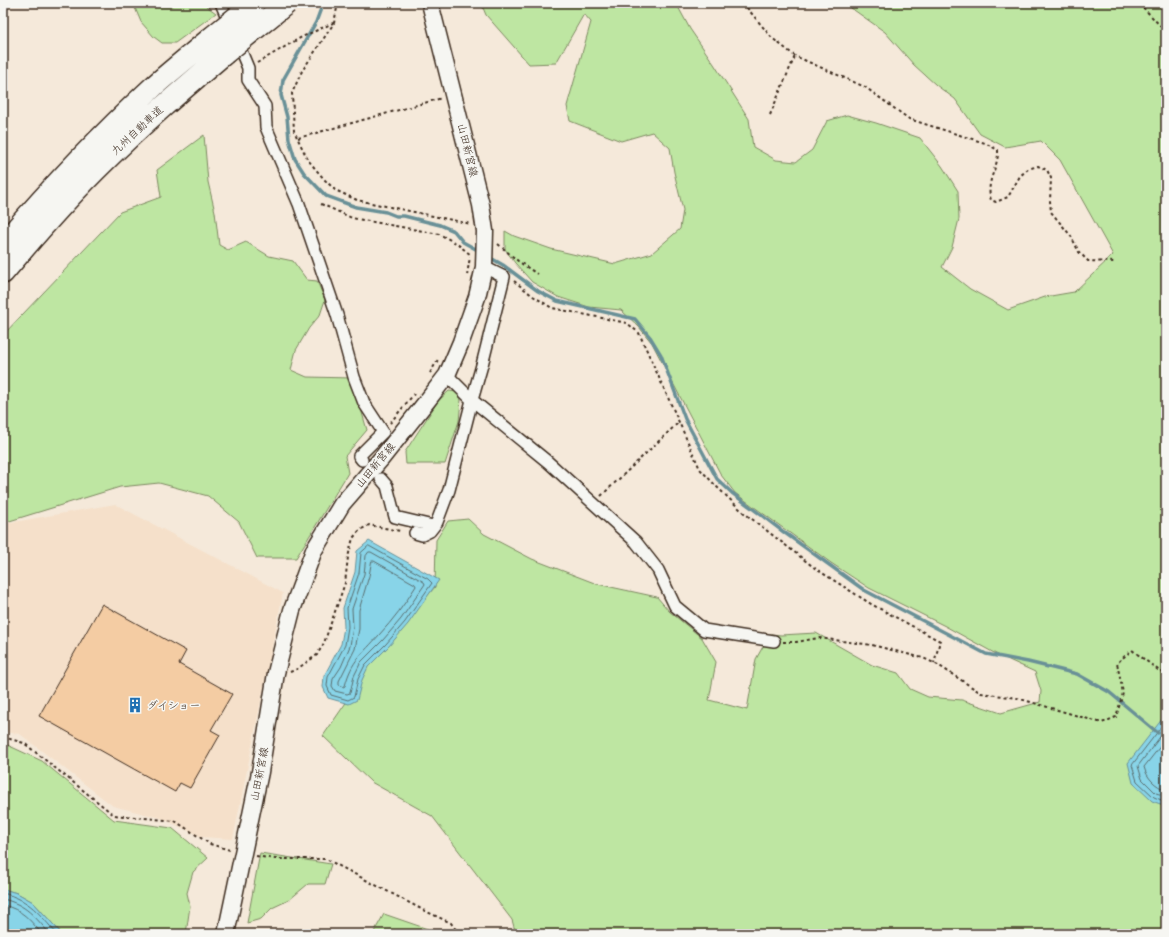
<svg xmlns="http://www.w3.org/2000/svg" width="1169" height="937" viewBox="0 0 1169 937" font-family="Delius,'Klee One',sans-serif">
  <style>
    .built { fill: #f5e0ca }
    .green { fill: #bee6a2; stroke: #7c8860 }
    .water { fill: #88d4e8; stroke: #699097 }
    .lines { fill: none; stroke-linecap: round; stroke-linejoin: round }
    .shore { stroke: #5a6e6f; stroke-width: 1 }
    .stream { stroke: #699097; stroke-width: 3.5 }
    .building { fill: #f4cca3; stroke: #3b2a1e }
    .street-casing { stroke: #3b2a1e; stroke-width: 14 }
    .secondary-casing { stroke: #3b2a1e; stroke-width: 19 }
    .highway-casing { stroke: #3b2a1e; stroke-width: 24 }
    .path { stroke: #3b2a1e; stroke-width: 2; stroke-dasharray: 3 3; stroke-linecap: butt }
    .street { stroke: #f6f6f2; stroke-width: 11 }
    .secondary { stroke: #f6f6f2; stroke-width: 16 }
    .highway { stroke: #f6f6f2; stroke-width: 21 }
    .highway-bridge-casing { stroke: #3b2a1e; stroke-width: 24; stroke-linecap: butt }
    .highway-bridge { stroke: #f6f6f2; stroke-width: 21 }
    .labels { text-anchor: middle; stroke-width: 3; stroke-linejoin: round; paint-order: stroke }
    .street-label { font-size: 11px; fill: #3b2a1e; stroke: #f6f6f2 }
    .poi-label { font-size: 11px; fill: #3b2a1e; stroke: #f6f6f2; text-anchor: start }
  </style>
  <rect width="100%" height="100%" fill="#f5e9da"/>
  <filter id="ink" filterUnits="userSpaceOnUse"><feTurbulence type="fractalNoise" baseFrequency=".025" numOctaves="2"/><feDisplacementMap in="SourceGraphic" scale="8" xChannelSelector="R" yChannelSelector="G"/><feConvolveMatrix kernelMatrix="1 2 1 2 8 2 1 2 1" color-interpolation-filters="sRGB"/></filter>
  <g filter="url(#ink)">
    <!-- built -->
    <path class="built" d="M115,504L283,593L233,839L202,837L161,818L113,806L20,734L3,732V524Z"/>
    <!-- green -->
    <path class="green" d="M133,3H168L171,6L179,3H202L216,13L175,43H162L154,37L141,22Z
      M481,3H676L690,29L714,64L749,119L753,147L776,160L796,162L812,150L827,121L847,115L876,123L920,138L942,166L958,191L959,219L952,247L942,267L970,289L1008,310L1045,297L1074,292L1113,255L1060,160L1041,141L1005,147L980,134L955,99L936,85L914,65L885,32L844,3H1166V934H516L512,920L432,816L371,782L323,736L352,694L374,640L405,621L435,587L436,540L448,521L468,519L484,534L532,559L597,584L657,597L669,611L702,638L716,662L709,700L747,710L756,659L770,634L781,635L816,633L872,665L898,673L910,689L928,697L962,700L1001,713L1040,702L1041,691L1035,672L996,654L945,626L869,588L831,563L735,493L721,475L652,343L639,327L621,310L589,307L558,297L532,282L515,263L505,249V231L514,236L551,249L615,264L652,253L680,229L683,210L674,172L670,148L652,132L621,141L570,121L567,106L591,22L584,14L556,63L529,64L486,15Z
      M204,135L208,182L215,212L219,245L228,250L246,242L269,256L293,261L307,280L317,281L325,300L320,315L309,328L296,350L291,370L307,377L352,378L367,430L345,456L348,473L296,558H257L239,522L208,496L159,483L120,487L3,523V335L120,212L161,197L157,170Z
      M449,391L457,392L461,400L459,421L445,464H406L405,452L438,401Z
      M3,743L42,761L114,820L172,828L208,858L193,872L187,893L190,906L186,934H62L33,902L17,893L3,889Z
      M260,853L331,864L325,884H308L289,900L272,908L261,919L247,923Z
      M384,914L442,934H373Z"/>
    <!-- water -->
    <path class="water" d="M369,541L439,580L408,624L389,646L368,667L362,680L357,700L349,704L328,698L323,687L324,676L341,644L344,627L343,608L355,572L357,551Z
      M1166,714V806L1152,801L1133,783L1128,763Z
      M3,889L17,893L33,902L62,934H3Z"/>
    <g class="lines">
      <!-- shore -->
      <path class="shore" d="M369,546L428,579L432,583L405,622L386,644L365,665L358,679L354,697L348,700L331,695L327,686L328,677L345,645L348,627L347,608L359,573L361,553Z
        M369,552H371L424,582L425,584L401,619L383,640L361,662L354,676L350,693L347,694L335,691L332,686L333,679L341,667L350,646L353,627L352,609L364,574L366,556Z
        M372,561H374L415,584L416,586C405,604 393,620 379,635C362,655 352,659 345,686L343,687L339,685V681L355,649L359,629V610L369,576Z
        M1166,721L1132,765L1137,781L1154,797L1166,802
        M1166,729L1138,766L1142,779L1156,793L1166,796
        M1166,739L1144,767C1147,778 1155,786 1166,790
        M3,893C32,901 38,913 57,934
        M3,899C27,905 34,916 50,934
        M3,905C23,910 29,919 42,934"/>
      <!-- stream -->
      <path class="stream" d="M323,3L316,22L283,80L281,95L287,117L289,139L295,159L304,173L326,196L356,207L386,212L396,216H404L440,225L454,231L463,242L481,252
        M489,257L503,265L538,291L557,301L635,319L650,337L661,355L685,419L717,479L732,493L785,533L864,590L986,654L1028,662L1077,674L1109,692L1158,733"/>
    </g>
    <!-- building -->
    <path class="building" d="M102,604L186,651L179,664L232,694L211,730L220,735L190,788L180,783L175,792L39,716Z"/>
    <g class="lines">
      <defs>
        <path id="street" d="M221,3L248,68V80L265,106L266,127L299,204L337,315L354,377L364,403L383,432L359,456L362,460
          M447,375L472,400L548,462L636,542L658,570L675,606L704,630L774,641
          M381,479L387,486L395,517L433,526
          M415,533L422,535L430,531L437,522L449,490L472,400L482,365L504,277L484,267"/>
        <path id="secondary" d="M226,934L260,772L276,673L292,610L314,550L342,504L381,459L427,401L447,375L461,342L477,297L484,267L485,231L481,205L430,3"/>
        <path id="highway" d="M3,244C50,189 100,136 153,87C172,70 192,54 211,38
          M3,273C35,235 68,197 104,162C142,124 183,89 224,54"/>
      </defs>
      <!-- street casing -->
      <use href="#street" class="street-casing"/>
      <!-- secondary casing -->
      <use href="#secondary" class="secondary-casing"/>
      <!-- highway casing -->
      <use href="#highway" class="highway-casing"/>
      <!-- path -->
      <path class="path" d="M338,3L334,23L302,71L292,93L294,131L308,160L324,179L335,190L357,200L471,224
        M743,3L772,38L795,56L865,87L909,119L985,143L998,150C999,168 985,180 991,200L996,202L1008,197L1020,176L1028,169L1038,166L1047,170L1051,178L1050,201L1051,212L1071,236L1079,252L1088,261L1114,262
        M1139,3L1166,32
        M257,63L302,37L333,23
        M770,115L795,56
        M298,138L442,98
        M321,204L352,218L439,234L456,243L471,255
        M498,244L518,261L537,274
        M467,275L470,257
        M514,281L533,296L552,308L627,323L639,333L700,469L717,487L743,512L816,569L871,604L940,641L934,663
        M430,373L439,358
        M390,423L414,394
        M601,496L679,422
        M783,642H796L819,638L872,645L923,658L938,665L981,693L1017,698L1102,723L1116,717L1123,693L1117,663L1132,650L1166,676
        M290,672L297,669L317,655L324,643L345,583L348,557L353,538L360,530L369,525L400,531
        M3,737L24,743L114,815L175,821L210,844L230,850
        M256,856L275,859H326L425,911L451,923L459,934"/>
      <!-- street -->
      <use href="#street" class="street"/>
      <!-- secondary -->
      <use href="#secondary" class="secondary"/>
      <!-- highway -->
      <use href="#highway" class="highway"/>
      <defs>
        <path id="highway-bridge" d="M211,38L254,3
          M224,54L287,3"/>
      </defs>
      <!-- highway-bridge casing -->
      <use href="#highway-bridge" class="highway-bridge-casing"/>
      <!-- highway-bridge -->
      <use href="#highway-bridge" class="highway-bridge"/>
    </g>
  </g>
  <!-- icons -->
  <defs>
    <symbol id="building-bare" viewBox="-9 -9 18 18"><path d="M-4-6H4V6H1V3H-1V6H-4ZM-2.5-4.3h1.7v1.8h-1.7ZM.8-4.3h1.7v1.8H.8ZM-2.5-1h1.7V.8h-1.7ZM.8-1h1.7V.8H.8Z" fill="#1f6fb2" stroke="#f6f6f2" stroke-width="2.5" paint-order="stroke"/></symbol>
  </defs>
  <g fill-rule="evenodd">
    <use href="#building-bare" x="124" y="694" width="22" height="22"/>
  </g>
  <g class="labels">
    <!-- street labels -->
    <g class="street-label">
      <text transform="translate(137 130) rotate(-43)" y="4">九州自動車道</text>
      <text transform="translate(468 150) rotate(76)" y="4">山田新宮線</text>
      <text transform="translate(375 465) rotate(-50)" y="4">山田新宮線</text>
      <text transform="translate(259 774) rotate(-79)" y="4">山田新宮線</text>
    </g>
    <!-- poi labels -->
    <g class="poi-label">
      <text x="147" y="709">ダイショー</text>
    </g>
  </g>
  <!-- margin -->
  <rect width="1169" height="937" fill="none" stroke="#f6f6f2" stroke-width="16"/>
  <rect x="8" y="8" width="1153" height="921" fill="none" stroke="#3b2a1e" stroke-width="1.5" filter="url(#ink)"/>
</svg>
